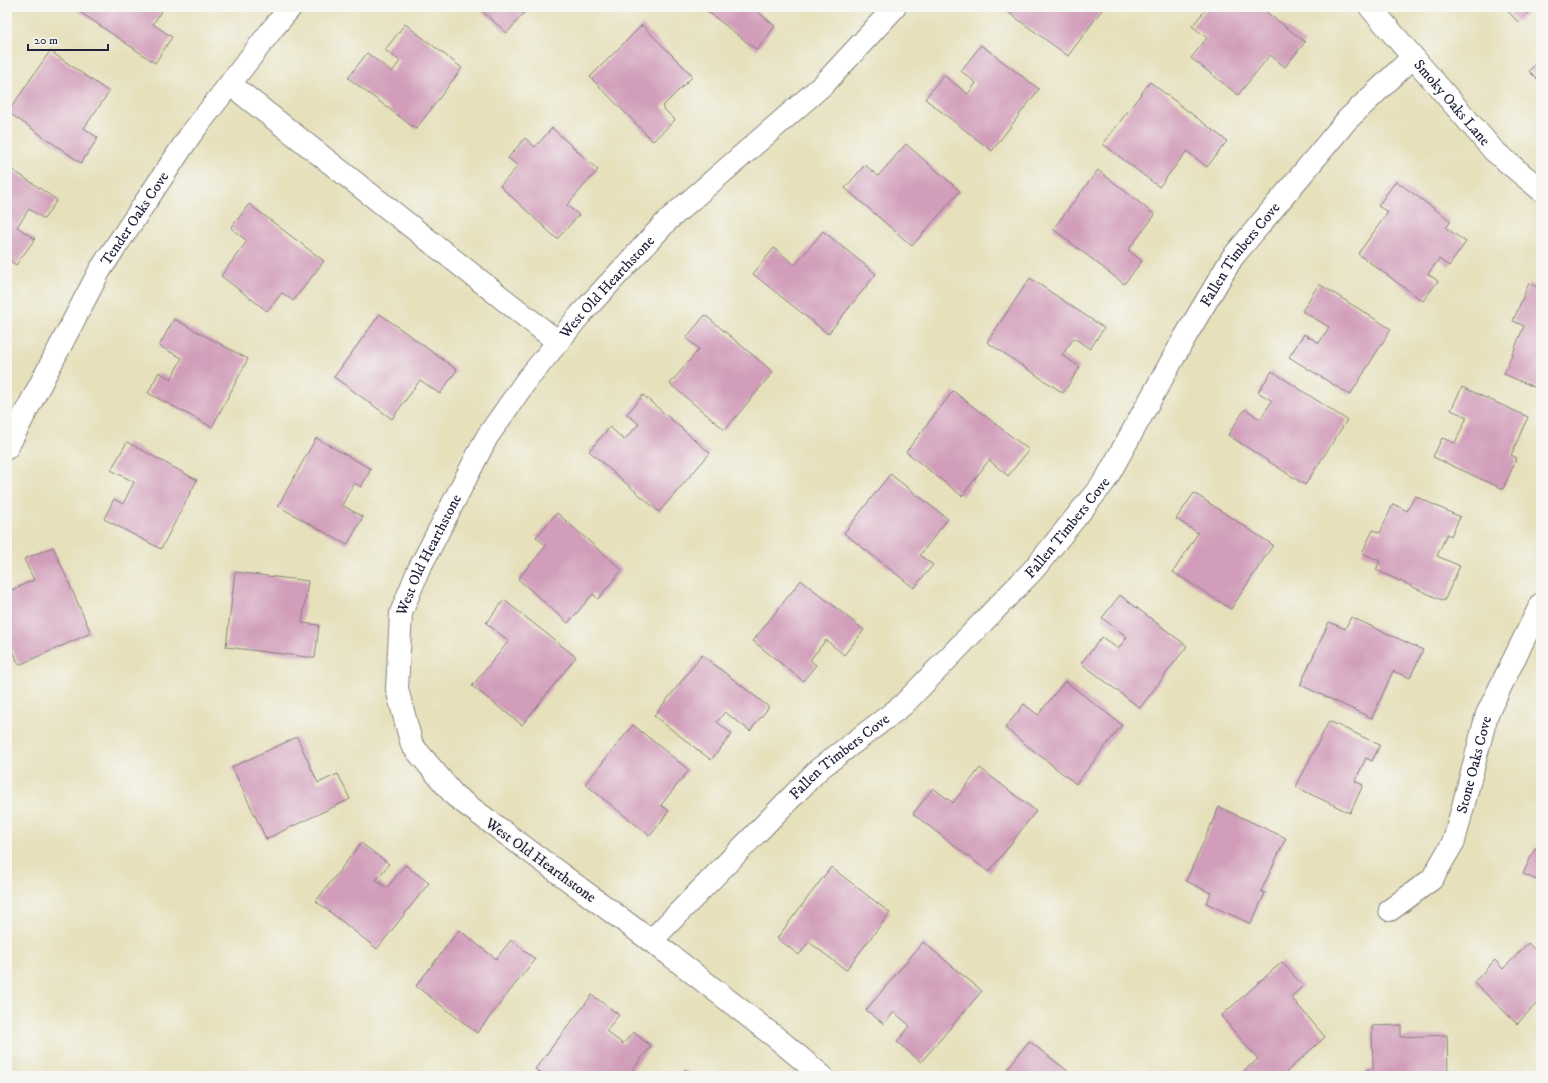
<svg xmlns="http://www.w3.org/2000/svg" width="1548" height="1083" viewBox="0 0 1548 1083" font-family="'IM FELL DW Pica',serif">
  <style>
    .building { fill: #d19dba }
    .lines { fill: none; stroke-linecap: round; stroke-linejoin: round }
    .minor-casing { stroke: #84817b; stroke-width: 24 }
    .minor { stroke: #fff; stroke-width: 22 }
    .labels { text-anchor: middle; stroke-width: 3; stroke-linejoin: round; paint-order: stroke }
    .street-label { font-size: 15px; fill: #22223b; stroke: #f6f6f2 }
  </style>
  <rect width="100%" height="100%" fill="#f6f6f2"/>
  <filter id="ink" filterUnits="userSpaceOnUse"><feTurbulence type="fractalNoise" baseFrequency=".025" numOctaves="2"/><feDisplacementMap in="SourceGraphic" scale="8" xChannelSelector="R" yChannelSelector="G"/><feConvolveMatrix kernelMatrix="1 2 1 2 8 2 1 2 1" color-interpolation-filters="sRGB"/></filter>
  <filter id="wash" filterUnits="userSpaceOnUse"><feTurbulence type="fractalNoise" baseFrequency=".012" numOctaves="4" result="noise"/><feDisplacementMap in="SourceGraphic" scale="16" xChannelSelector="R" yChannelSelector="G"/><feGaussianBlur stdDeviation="0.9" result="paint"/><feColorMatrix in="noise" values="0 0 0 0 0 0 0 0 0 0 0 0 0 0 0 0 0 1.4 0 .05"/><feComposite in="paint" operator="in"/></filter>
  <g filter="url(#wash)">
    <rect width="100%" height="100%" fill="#e6e0bb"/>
    <g id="blocks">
      <!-- building -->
      <path class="building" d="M79,7H164L153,24L172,37L155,63L77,10Z
        M477,7H529L507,33Z
        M702,7H761L757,11L775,26L757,50Z
        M1001,7H1104L1068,56Z
        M1208,7H1260L1305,42L1285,67L1270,55L1238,95L1191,58L1207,38L1192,26Z
        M1504,7H1534L1518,22Z
        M405,24L462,68L416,129L348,78L367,53L392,72L400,61L385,50Z
        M642,25L693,76L662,107L675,120L653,141L590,77Z
        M981,45L1039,89L992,151L925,99L943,75L968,94L976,83L961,71Z
        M50,51L109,92L84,128L98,138L81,163L8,112Z
        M1541,58V83L1529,71Z
        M1150,82L1227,141L1207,167L1187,151L1159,187L1103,144Z
        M552,128L598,170L567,205L579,215L557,239L500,186L518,166L508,158L525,138L535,147Z
        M906,144L960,191L912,246L845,188L865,165L878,176Z
        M7,166L57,200L44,219L29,209L17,227L35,239L16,265L7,259Z
        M1098,170L1155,215L1128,250L1142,261L1124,284L1053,229Z
        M1396,181L1451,221L1446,228L1466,242L1449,266L1439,259L1428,274L1438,281L1423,301L1358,254L1388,212L1378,206Z
        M249,204L324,261L293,301L282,293L267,311L221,276L247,241L231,228Z
        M823,231L876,274L828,334L753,274L774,248L795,265Z
        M1030,278L1104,328L1090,349L1074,338L1062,355L1080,367L1063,393L987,342Z
        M1529,283L1541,289V390L1504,374L1524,326L1513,321Z
        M1319,284L1391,329L1350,395L1289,357L1304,334L1319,343L1329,327L1302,311Z
        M380,314L457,370L440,394L420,380L392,419L334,377Z
        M705,315L773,372L725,430L670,384L699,349L686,338Z
        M174,319L248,359L212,427L148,393L159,372L171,379L182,358L159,346Z
        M1272,371L1347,420L1305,485L1228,435L1245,409L1260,419L1272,401L1258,392Z
        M1462,387L1528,417L1511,455L1517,458L1503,489L1433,457L1442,438L1455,443L1467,417L1451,410Z
        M953,391L1029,450L1008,476L989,460L962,496L906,452Z
        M643,395L710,453L659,512L589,451L610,427L624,440L639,424L627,414Z
        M316,438L371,469L361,487L354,483L342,505L363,517L347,545L278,506Z
        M127,442L197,480L161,549L104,519L114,499L123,504L134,482L111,470Z
        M890,474L948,519L920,555L933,565L914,588L844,533Z
        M1194,493L1273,545L1231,609L1173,572L1198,533L1176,519Z
        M1415,496L1460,517L1451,536L1447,534L1437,556L1460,566L1444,601L1376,570L1380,561L1362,553L1373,530L1380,533L1393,504L1407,511Z
        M557,513L622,570L598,599L593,594L568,623L518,579L546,546L536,537Z
        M53,547L91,633L19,665L7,637V592L34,580L24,559Z
        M235,572L308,581L302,623L319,625L315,658L226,647Z
        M801,580L864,630L844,655L826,640L810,660L816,665L803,681L753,641Z
        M1120,595L1187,646L1140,708L1081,663L1102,637L1118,649L1127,637L1102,618Z
        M504,600L576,657L522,725L472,686L509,641L486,623Z
        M1351,617L1423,650L1410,678L1393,671L1372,718L1300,685L1329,622L1345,629Z
        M702,655L769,707L750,731L725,712L717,722L732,734L711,760L654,716Z
        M1065,681L1122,725L1076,784L1005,728L1024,704L1038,715Z
        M1329,721L1380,745L1372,761L1366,758L1355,781L1363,785L1350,813L1296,787Z
        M633,725L689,770L661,805L669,811L650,836L585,784Z
        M297,737L318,783L338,774L350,799L266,839L232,767Z
        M980,768L1036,811L989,872L913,814L933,788L953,803Z
        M1219,807L1286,838L1261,891L1265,893L1251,924L1206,903L1211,893L1186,881Z
        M361,843L389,864L376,880L387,888L405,865L429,883L377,949L316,901Z
        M1535,848L1541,850V882L1523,874Z
        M831,867L890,913L846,970L809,942L799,955L777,938Z
        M459,930L496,959L511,940L535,959L477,1033L416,986Z
        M923,942L982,991L921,1062L897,1042L910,1026L894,1012L884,1024L866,1010Z
        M1528,943L1541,955V1009L1536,1004L1517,1024L1474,982L1495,960L1503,969Z
        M1282,962L1303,986L1291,997L1325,1037L1282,1076H1249L1244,1071L1258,1059L1221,1016Z
        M592,995L619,1015L606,1031L623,1044L633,1032L651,1046L628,1076H544L535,1069Z
        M1401,1025V1037L1447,1035L1448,1076H1366V1070L1373,1069L1372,1026Z
        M1029,1041L1074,1076H1002Z
        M685,1069L693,1076H679Z"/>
    </g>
  </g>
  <g filter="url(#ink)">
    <use href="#blocks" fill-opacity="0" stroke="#84817b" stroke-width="1"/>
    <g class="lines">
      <defs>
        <g id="minor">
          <path id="s1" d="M1370,7L1494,151L1541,190"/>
          <path d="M230,84L558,342"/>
          <path id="s2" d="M7,448L100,270L191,134L274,27L291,7"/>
          <path id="s3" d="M1390,910L1432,879L1454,841L1487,714L1541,604"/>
          <path id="s4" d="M651,941L819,769L903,705L1034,569L1105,481L1185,337L1232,258L1347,120L1413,57"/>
          <path id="s5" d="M822,1076L779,1040L670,955L455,796L412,745L397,689L401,613L418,571L487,437L526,381L580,315L668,220L824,84L895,7"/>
        </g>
      </defs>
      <!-- minor casing -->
      <use href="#minor" class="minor-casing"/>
      <!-- minor -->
      <use href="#minor" class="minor"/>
    </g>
  </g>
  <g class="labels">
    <!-- street labels -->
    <g class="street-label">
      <text dy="5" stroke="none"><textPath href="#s1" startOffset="126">Smoky Oaks Lane</textPath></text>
      <text dy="5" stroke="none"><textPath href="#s2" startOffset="263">Tender Oaks Cove</textPath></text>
      <text dy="5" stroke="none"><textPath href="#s4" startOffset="912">Fallen Timbers Cove</textPath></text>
      <text dy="5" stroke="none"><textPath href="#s5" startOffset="1051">West Old Hearthstone</textPath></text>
      <text dy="5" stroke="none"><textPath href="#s4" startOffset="588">Fallen Timbers Cove</textPath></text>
      <text dy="5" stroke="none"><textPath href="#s5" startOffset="727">West Old Hearthstone</textPath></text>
      <text dy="5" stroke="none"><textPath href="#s4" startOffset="264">Fallen Timbers Cove</textPath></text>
      <text dy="5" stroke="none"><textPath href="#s3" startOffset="175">Stone Oaks Cove</textPath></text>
      <text transform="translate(541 860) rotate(36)" y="5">West Old Hearthstone</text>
    </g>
  </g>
  <!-- margin -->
  <rect width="1548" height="1083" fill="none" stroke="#f6f6f2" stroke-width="24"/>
  <!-- scale -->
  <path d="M28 44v6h80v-6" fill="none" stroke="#22223b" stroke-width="2"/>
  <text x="34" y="44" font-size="12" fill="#22223b" stroke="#f6f6f2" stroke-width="3" paint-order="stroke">20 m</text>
</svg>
